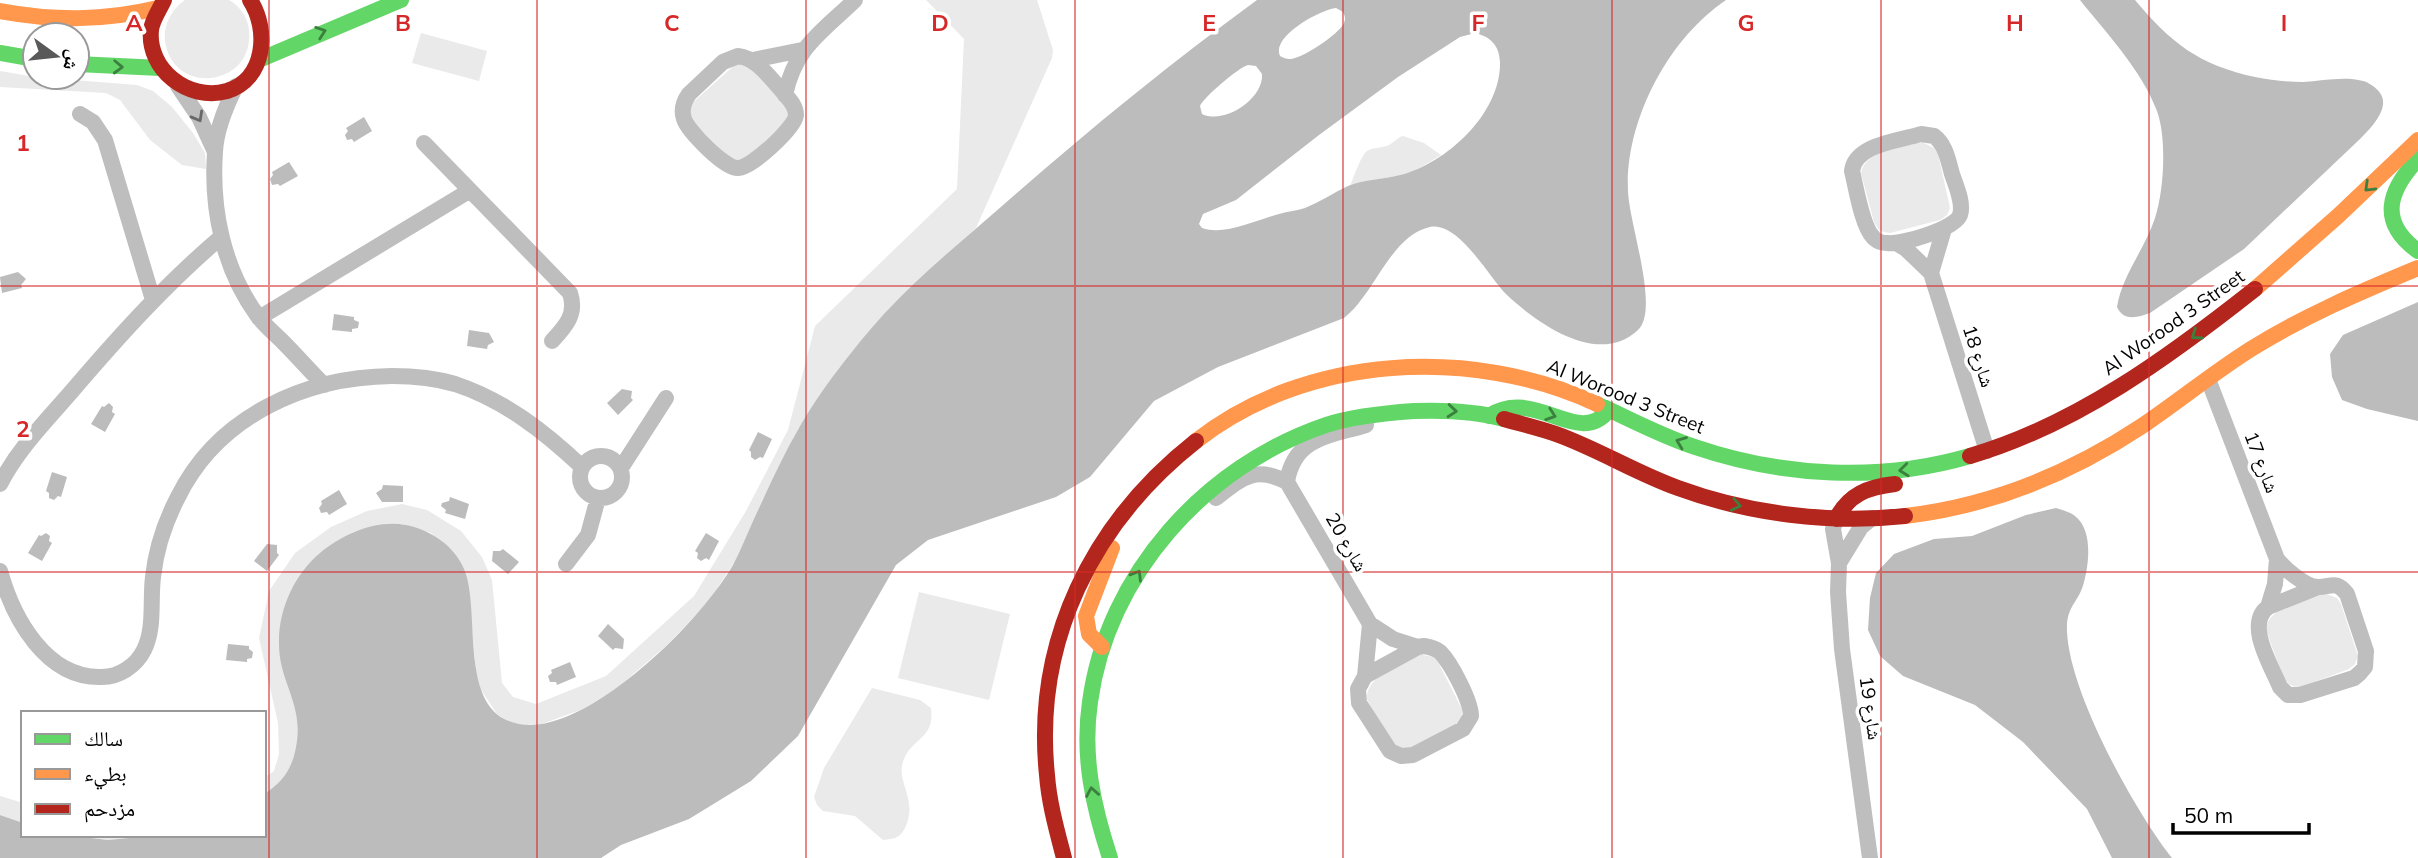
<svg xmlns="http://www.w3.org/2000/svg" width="2418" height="858" viewBox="0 0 2418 858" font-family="Mulish,'Noto Naskh Arabic',sans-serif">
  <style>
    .green { fill: #eaeaea }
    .water { fill: #bcbcbc; fill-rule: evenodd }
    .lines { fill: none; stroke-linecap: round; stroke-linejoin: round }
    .street { stroke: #bebebe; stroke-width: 16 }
    .fast { stroke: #63d668; stroke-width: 16 }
    .slow { stroke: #ff974d; stroke-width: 16 }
    .jam { stroke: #b3261e; stroke-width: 16 }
    .oneway { stroke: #3b803e }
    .oneway2 { stroke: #686868 }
    .grid { fill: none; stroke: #d62828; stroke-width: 2; stroke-opacity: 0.55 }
    .labels { text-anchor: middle; stroke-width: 7; stroke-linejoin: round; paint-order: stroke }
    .street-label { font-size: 19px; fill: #000; stroke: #fff }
    .grid-label { font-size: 23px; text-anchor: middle; font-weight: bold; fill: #d62828; stroke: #fff; stroke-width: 7; stroke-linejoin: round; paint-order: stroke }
  </style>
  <rect width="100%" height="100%" fill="#fff"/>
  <!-- green -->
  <path class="green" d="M185,0H229C240,6 248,18 249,30C255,87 173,97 165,41C163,25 172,9 185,0Z
    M926,0H1037L1053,50L1052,58L976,228L885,314L834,378L799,428L735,561L709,601L667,645L617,688L583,709L542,724L525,725L508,722L497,714L481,690L476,672L468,585L454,554L431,533L402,524H388L282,666C287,681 293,697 297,713C304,741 291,781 264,794V778L274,771L279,754L278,723L259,638L269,591L295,553L331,527L367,511L402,504L427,510L461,531L482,557L492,580L502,683L513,697L536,704L606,676L694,596L746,511L788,430L815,326L957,189L964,39Z
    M421,33L487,51L479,81L412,63Z
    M737,63L752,67L786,106C789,114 789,118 783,125L746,159L740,161L727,158L691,119L690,105Z
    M0,71L35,77L137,85L153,91L172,107L193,133L205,153L206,169L182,165L150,140L120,100L106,93L0,87Z
    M1403,136L1424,143L1441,155C1428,163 1415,172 1400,175C1383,180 1366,179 1350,186C1354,177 1361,155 1367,151C1374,147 1382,148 1389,145C1395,142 1396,138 1403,136Z
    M1922,142L1934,148L1938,154L1950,208L1947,215L1940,220L1890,233C1881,232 1878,230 1874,222L1861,173C1865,150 1902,148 1922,142Z
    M919,592L1010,614L989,700L898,678Z
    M2324,593L2337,598L2341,604L2358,656L2355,664L2349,669L2301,687C2292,687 2288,685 2283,677L2266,630C2268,606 2304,601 2324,593Z
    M1419,654L1433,657L1438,662L1463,711L1460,719L1455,726L1410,750C1388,752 1376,715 1367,699C1366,675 1401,664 1419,654Z
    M872,688L920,700L931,708C935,739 913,737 904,759C894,781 919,798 905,828C900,838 894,839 883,840L855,816L823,811L817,805L814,797L824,768Z
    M0,796L23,803V823L0,815Z
    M67,835H159L108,840Z"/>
  <!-- water -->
  <path class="water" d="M1257,0H1726C1668,39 1625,121 1628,191C1629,223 1660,310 1638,330C1599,367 1538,324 1507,295C1490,279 1459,221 1430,227C1390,236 1375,294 1344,318L1218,367L1154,401L1090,477L1056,497L928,540L896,565L798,736L751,781L689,819L621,845L601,858H0V815L23,823V835H67L108,840L159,835H264V794C279,785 289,773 294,756C308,705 278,686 279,641C279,608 295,574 320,553C342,534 377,519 406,525C430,530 454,545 464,569C482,611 456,713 519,724C541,728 563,719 583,709C636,681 703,616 733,565C741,550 747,534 754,519C768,489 782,457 799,428C820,391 855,346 884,314C920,275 962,241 1002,206C1084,134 1169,64 1257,0ZM1336,8L1343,12C1345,17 1346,18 1344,23C1339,34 1303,58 1291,59C1285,59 1284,58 1280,56C1271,36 1320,10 1336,8ZM1475,33C1491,37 1499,45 1500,62C1501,113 1447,163 1400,175C1382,180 1365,179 1348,186C1333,193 1320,202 1305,208C1297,211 1288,211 1279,214C1256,220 1225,236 1202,228L1199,224L1203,214L1236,200L1319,135L1398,77L1460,37ZM1248,65L1256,66L1262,74C1264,99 1224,125 1202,114L1200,106C1203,98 1239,67 1248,65Z
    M2080,0H2135C2171,43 2199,65 2255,77C2271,80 2287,82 2303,82C2322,81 2344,76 2363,81C2368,82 2377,88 2380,93C2391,108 2370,129 2360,139L2244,249L2150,313C2137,318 2123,321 2117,307C2122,275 2145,249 2155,218C2164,190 2167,139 2157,111C2141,69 2107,34 2080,0Z
    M364,117L372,131L354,142L352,139L347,140L345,135L348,131L346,128Z
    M289,162L298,176L280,186L278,184L272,185L270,179L273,175L272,172Z
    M18,272L26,279L21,285L22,288L2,293L0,277Z
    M2418,302V421L2367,409L2342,400L2332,377L2330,354L2343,335Z
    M334,314L354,317V320L359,322L358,328L352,329V332L332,330Z
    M469,330L489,333L494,342L488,345L487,349L467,346Z
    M622,389L632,391L631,398L633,400L618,415L607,403Z
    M109,403L113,407L112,412L115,414L105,432L91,424L102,406L104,407Z
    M758,432L772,439L763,458L760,457L755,460L751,457V452L749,450Z
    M52,472L67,477L61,497L58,496L54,500L49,498V493L46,491Z
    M383,485L403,486V502H382L376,493L382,489Z
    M339,490L347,504L329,515L327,512L321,513L319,508L322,504L321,501Z
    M450,497L469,504L465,519L445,513L446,510L441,506L442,503L449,501Z
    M2056,508C2062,510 2070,512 2075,516C2093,530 2089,563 2084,582C2079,603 2066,605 2067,631C2069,692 2134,810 2172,858H2112L2087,809L2023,742L1975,705L1903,676L1880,656L1868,630L1870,598L1876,573L1894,554L1934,539L1972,536L2026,515Z
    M46,533L50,536L49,541L52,543L42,561L28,553L39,535L41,536Z
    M706,533L719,541L709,560L706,558L701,561L697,558L698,553L695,551Z
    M267,544L277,545V553L279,555L267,571L254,561Z
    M503,549L519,562L508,574L492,561L493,551H500Z
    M608,624L624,639L623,649L615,648L613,650L598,636Z
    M228,644L249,646V649L253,652L252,658L247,659V662L226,660Z
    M570,662L576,677L557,685L556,682H550L548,676L552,673L551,670Z"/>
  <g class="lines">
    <!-- street -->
    <path class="street" d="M738,56C757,58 770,78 783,92C788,98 796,105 796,115C795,128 751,168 738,168C725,169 688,131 684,119C681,110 684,101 689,94L723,62Z
      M753,60L802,50
      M178,86L199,117L215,152
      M236,86C226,106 216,129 215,152C211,209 223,268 257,315C264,325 274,333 283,342C297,356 310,371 324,385
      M785,95C795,47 822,32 855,0
      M80,114L93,122L105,140L153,300
      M1921,134L1934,136C1946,145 1948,160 1952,174C1956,186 1964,203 1960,215C1955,229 1901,245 1887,243C1882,243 1876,241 1873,237C1862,226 1856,187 1852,171C1855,144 1899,141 1921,134Z
      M424,143L570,293C577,314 566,326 552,341
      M1896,243L1906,249L1931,273L1987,451
      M1931,273L1944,229
      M259,318L469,191
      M2208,379L2277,559L2275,584L2268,607
      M580 477a21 21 0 1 1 42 0a21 21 0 1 1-42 0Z
      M621,468L666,398
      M1287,482C1294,437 1330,436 1366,425
      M0,484C18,449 46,421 72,391C119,336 166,284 221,237
      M1216,498C1242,478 1255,465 1287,482L1370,624L1393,639L1418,647
      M1836,519L1833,529L1839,563L1838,592L1842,649L1870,858
      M2277,559C2284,568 2305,587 2318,587C2332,587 2336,580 2347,594L2366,651L2365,667L2360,673L2354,678L2300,695H2288L2280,687C2271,665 2245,624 2268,607L2318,587
      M1839,563L1861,527L1872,518
      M566,564L588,535L598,498
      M0,571C13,618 46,679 102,677C119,677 136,666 144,650C155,628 150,601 153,577C156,549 165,522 178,497C218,416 305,377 392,376C412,376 435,378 455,384C504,400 545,432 582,467
      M1424,646C1430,647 1435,648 1440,652C1451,663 1471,701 1471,716L1463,729L1413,755L1401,756L1390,751L1359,703L1358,689L1365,676L1418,647Z
      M1365,676L1370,624"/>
    <!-- fast -->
    <path class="fast" d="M0,53L35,59
      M259,60L401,0
      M77,64L160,68
      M2418,159C2388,191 2378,222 2418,251
      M1597,404C1630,419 1661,436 1695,447C1783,477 1881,482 1970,456
      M1489,416C1536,386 1578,449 1609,410
      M1110,858C1093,806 1082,756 1090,702C1107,575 1205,466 1326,425C1354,416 1385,413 1414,411C1443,410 1476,411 1504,419"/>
    <!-- slow -->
    <path class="slow" d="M0,11C55,21 104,21 158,8
      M2255,289L2338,216L2418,140
      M1196,441C1307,354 1472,346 1597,404
      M1905,516C1991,506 2071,473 2142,426C2179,401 2213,373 2251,349C2304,316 2360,292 2418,268
      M1102,647L1089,634L1086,616L1112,548"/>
    <!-- jam -->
    <path class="jam" d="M164,0C160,9 152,20 151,30C147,69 188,102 227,91C266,79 269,29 250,0
      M1504,419C1521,424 1539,428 1556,434C1598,449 1636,473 1678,488C1749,514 1830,524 1905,516
      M1970,456C2076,425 2169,357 2255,289
      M1836,519C1849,494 1868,487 1895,484
      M1064,858C1057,831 1049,803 1047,775C1033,641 1093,522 1196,441"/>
  </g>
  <!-- one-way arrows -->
  <defs><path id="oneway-chevron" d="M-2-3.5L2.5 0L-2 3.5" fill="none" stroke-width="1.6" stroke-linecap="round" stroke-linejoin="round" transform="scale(1.75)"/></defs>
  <g class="oneway">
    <use href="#oneway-chevron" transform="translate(321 32) rotate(-19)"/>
    <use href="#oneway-chevron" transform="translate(118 67) rotate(2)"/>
    <use href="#oneway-chevron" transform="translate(2369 187) rotate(136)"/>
    <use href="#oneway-chevron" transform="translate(2196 335) rotate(145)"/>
    <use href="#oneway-chevron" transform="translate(1452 411) rotate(5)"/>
    <use href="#oneway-chevron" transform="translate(1551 415) rotate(19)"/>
    <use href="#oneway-chevron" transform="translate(1681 442) rotate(-159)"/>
    <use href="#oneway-chevron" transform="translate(1904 470) rotate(174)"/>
    <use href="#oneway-chevron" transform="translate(1736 505) rotate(12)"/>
    <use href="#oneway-chevron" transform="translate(1137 575) rotate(-59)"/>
    <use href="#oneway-chevron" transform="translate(1092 792) rotate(-100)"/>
  </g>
  <use class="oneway2" href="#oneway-chevron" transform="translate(198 117) rotate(61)"/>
  <!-- grid -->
  <path class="grid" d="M269,0V858M537,0V858M806,0V858M1075,0V858M1343,0V858M1612,0V858M1881,0V858M2149,0V858M0,286H2418M0,572H2418"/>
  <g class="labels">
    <!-- street labels -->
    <g class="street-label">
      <text transform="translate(2173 322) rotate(-35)" y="7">Al Worood 3 Street</text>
      <text transform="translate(1979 356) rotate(72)" y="7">شارع 18</text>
      <text transform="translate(1626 396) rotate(22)" y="7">Al Worood 3 Street</text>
      <text transform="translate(2262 462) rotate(69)" y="7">شارع 17</text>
      <text transform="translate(1347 542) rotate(60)" y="7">شارع 20</text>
      <text transform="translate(1871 708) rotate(82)" y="7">شارع 19</text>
    </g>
  </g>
  <g class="grid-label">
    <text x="134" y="31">A</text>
    <text x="403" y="31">B</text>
    <text x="672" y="31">C</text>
    <text x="940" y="31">D</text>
    <text x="1209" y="31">E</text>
    <text x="1478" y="31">F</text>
    <text x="1746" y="31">G</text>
    <text x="2015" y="31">H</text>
    <text x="2284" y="31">I</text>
    <text x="23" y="151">1</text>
    <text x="23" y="437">2</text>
  </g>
  <!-- legend -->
  <rect x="21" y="711" width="245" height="126" fill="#ffffff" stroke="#999999" stroke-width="2"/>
  <rect x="35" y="734" width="35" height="10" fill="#63d668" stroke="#999999" stroke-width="2"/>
  <text x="84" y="746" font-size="21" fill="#000000">سالك</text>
  <rect x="35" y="769" width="35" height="10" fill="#ff974d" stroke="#999999" stroke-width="2"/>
  <text x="84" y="781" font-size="21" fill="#000000">بطيء</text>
  <rect x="35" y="804" width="35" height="10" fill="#b3261e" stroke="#999999" stroke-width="2"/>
  <text x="84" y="816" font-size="21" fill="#000000">مزدحم</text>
  <!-- north arrow -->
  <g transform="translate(56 56) rotate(105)"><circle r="33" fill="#ffffff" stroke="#999999" stroke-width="2"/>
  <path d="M0-5L12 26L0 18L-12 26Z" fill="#595959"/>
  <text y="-10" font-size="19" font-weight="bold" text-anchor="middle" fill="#000000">ش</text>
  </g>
  <!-- scale -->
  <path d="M2173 823v10h136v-10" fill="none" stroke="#000000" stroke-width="3.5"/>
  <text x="2184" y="823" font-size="21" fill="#000000" stroke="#ffffff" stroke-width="5" paint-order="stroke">50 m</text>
</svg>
